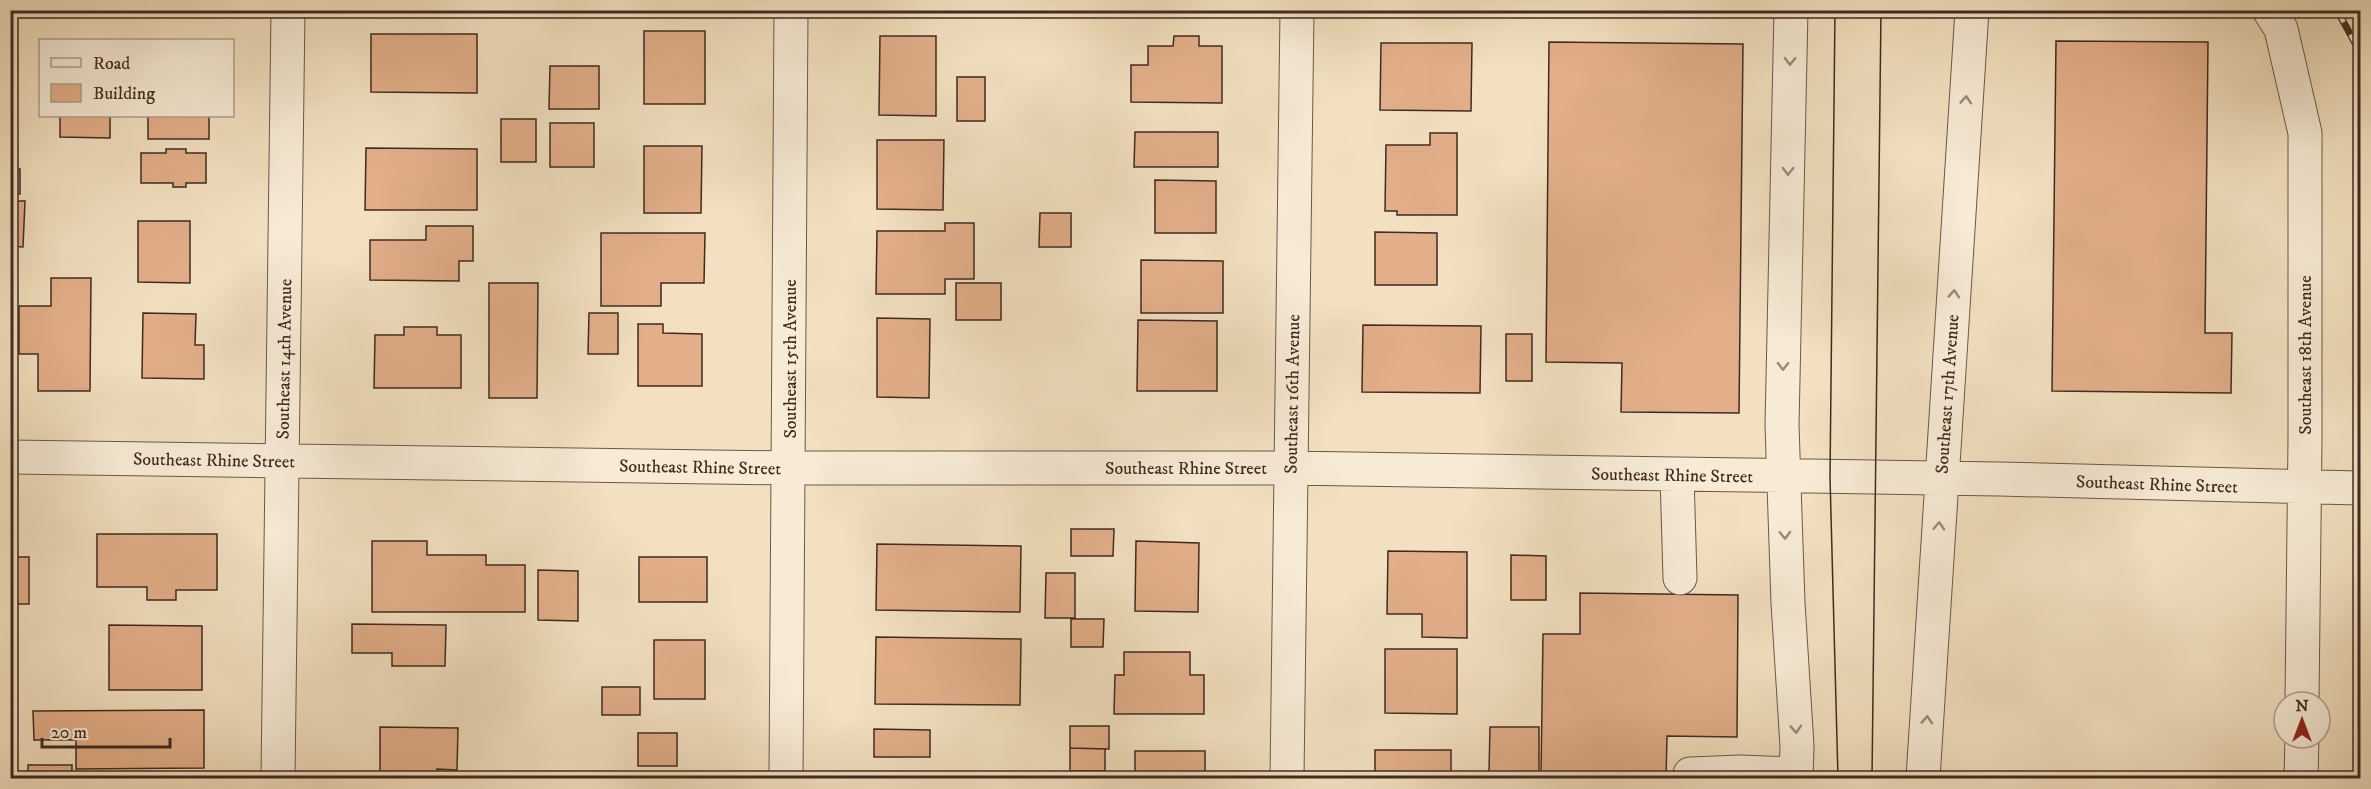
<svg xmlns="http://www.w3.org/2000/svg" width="2371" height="789" viewBox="0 0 2371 789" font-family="'IM FELL DW Pica',serif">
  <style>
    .building { fill: #e2af8a; stroke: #412a20; stroke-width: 1.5 }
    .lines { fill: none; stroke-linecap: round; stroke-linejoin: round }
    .minor-casing { stroke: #6d5848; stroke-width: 35 }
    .minor { stroke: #f7ebd6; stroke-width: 33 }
    .tram { stroke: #412a20; stroke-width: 1.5 }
    .rail-casing { stroke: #412a20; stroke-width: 7 }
    .rail { stroke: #f7ebd6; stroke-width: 4.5; stroke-dasharray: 14; stroke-linecap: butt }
    .oneway { stroke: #9c8a7b }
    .labels { text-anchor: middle; stroke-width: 6; stroke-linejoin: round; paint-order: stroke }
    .street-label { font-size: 18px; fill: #412a20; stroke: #f7ebd6 }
  </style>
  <rect width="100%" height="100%" fill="#f2e0c0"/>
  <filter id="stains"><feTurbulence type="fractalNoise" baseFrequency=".00333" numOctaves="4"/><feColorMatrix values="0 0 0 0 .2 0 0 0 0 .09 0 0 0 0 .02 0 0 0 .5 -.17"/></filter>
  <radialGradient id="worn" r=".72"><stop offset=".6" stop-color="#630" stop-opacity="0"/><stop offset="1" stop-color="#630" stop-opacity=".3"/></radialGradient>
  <!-- building -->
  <path class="building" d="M644,31H705V104H644Z
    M371,34H477V93L371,92Z
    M880,36H936V116L879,115Z
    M1174,36H1199V46H1222V103L1131,102V65H1148V46H1173Z
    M2056,41L2208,42L2205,333H2232L2231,393L2052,391Z
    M1549,42L1743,44L1739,413L1621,412L1622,363L1546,362Z
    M1381,43H1472L1471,111L1380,110Z
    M550,66H599V109H549Z
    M957,77H985V121H957Z
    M60,116H110V138L60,137Z
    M148,116H209V139H148Z
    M501,119H536V162H501Z
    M550,123H594V167H550Z
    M1135,132H1218V167H1134Z
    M1430,133H1457V215H1397V211H1385L1386,145H1430Z
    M877,140H944L943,210L877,209Z
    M644,146H702L701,213H644Z
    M366,148L477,149V210H365Z
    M166,149H186V153H206V183H186V187H173V183H141V153H166Z
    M10,169H20V194H10Z
    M1155,180L1216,181V233H1155Z
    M10,201H25L23,247L10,246Z
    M1040,213H1071V247H1039Z
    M138,221H190V283L138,282Z
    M945,223H974V279H945V294H876L877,231H945Z
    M426,226H473V261H459V281L370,280V240H426Z
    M1375,232L1437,233V285H1375Z
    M601,233H705L704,283H661V306H601Z
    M1141,260L1223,261V313H1141Z
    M51,278H91L90,391H38V354H19V306H51Z
    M489,283H538L537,398H489Z
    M956,283H1001V320H956Z
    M143,313L196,314L195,345H204V379L142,378Z
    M589,313H618V354H588Z
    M877,318L930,319L929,398L877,397Z
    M1138,320L1217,321V391H1137Z
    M638,324H663V333L702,334V386H638Z
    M1363,325L1481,326L1480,393L1362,392Z
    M404,327H437V335H461V388H374L375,335H404Z
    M1506,334H1532V381H1506Z
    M1071,529H1114L1113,556H1071Z
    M97,534H217V590H176V600H147V587H97Z
    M372,541H427V555H486V565H525V612H372Z
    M1136,541L1199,543L1198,612L1135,611Z
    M877,544L1021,546L1020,612L876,610Z
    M1388,551L1467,552V638L1422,637V614H1387Z
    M1511,555L1546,556V600H1511Z
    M10,557H29V604H10Z
    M639,557H707V602H639Z
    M538,570L578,571V621L538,620Z
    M1046,573H1075V618H1045Z
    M1580,593L1738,595L1737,737L1667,736L1666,778H1541L1543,634H1580Z
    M1071,619H1104L1103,647H1071Z
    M352,624L446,625L445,666H392V653H352Z
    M109,625L202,626V690H109Z
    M876,637L1021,639L1020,705L875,704Z
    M654,640H705V699H654Z
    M1385,649H1457V714L1385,713Z
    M1124,652H1190V675H1204V714H1114L1115,675H1124Z
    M602,687H640V715H602Z
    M204,710V768L76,769V740H34L33,711Z
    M1070,726H1109V749L1070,748Z
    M380,727L458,728L457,770L437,769V778H380Z
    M1490,727H1539V773L1489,772Z
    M874,729L930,730V757H874Z
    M638,733H677V766H638Z
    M1070,748L1105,749V771H1070Z
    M1375,750H1451V778H1375Z
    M1135,751H1205V778H1135Z
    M28,765H72V778H28Z"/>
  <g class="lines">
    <defs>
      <path id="minor" d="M1791,10L1782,425L1788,603L1797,746L1796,778
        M2269,10L2281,29L2305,133V439L2302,702
        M10,457L789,468H1290L1999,479L2360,488
        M1677,475L1680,578
        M1690,774L1740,772L1797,774
        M278,778L288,10
        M786,778L791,10
        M1287,778L1297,10
        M1923,778L1972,10
        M2301,778L2302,738"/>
    </defs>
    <!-- minor casing -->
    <use href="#minor" class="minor-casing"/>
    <!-- minor -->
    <use href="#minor" class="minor"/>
    <!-- tram -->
    <path class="tram" d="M1835,10L1830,477L1838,778
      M1872,778L1881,10"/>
    <defs>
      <path id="rail" d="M2337,10L2360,52"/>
    </defs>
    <!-- rail casing -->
    <use href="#rail" class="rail-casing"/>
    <!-- rail -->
    <use href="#rail" class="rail"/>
  </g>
  <!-- one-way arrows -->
  <defs><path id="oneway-chevron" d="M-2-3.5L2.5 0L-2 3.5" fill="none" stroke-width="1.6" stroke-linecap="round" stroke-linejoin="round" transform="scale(1.5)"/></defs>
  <g class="oneway">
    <use href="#oneway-chevron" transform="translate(1790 61) rotate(91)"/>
    <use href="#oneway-chevron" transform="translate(1966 100) rotate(-86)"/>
    <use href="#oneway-chevron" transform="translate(1788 171) rotate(91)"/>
    <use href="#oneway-chevron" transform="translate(1954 294) rotate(-86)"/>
    <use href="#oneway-chevron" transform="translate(1783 366) rotate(91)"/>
    <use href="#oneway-chevron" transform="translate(1939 526) rotate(-87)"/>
    <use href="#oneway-chevron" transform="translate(1785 535) rotate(88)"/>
    <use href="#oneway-chevron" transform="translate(1927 720) rotate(-86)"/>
    <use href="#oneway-chevron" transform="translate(1796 729) rotate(86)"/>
  </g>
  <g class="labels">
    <!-- street labels -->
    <g class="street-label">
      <text transform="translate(2305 355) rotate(-90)" y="6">Southeast 18th Avenue</text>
      <text transform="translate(284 359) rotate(-89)" y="6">Southeast 14th Avenue</text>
      <text transform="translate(790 359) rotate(-90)" y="6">Southeast 15th Avenue</text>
      <text transform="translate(1292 394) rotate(-89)" y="6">Southeast 16th Avenue</text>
      <text transform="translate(1947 394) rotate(-86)" y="6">Southeast 17th Avenue</text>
      <text transform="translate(214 460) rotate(1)" y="6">Southeast Rhine Street</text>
      <text transform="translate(700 467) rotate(1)" y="6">Southeast Rhine Street</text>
      <text x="1186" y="474">Southeast Rhine Street</text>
      <text transform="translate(1672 475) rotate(1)" y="6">Southeast Rhine Street</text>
      <text transform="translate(2157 484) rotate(2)" y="6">Southeast Rhine Street</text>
    </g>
  </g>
  <!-- margin -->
  <rect width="2371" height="789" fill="none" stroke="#f2e0c0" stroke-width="36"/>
  <rect x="12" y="12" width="2347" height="765" fill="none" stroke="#412a20" stroke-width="3"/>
  <rect x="18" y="18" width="2335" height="753" fill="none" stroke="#412a20" stroke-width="1.5"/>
  <!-- legend -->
  <rect x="39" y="39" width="195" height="78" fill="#f7ebd6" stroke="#ae9e8d" stroke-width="1.5"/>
  <rect x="51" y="58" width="30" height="9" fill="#f7ebd6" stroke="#ae9e8d" stroke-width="1.5"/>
  <text x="93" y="69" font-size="18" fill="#412a20">Road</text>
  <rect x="51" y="84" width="30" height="18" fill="#e2af8a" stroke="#ae9e8d" stroke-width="1.5"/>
  <text x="93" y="99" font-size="18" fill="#412a20">Building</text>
  <!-- north arrow -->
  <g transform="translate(2302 720)"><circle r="28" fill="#f7ebd6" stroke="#ae9e8d" stroke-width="1.5"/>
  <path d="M0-4.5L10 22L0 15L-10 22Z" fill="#8f2418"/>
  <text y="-9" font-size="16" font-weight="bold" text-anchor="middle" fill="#412a20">N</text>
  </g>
  <!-- scale -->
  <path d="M42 738v9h128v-9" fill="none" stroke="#412a20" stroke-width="3"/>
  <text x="51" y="738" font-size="18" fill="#412a20" stroke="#f7ebd6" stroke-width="4.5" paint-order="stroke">20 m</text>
  <rect width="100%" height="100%" filter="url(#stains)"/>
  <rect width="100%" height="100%" fill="url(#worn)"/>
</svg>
